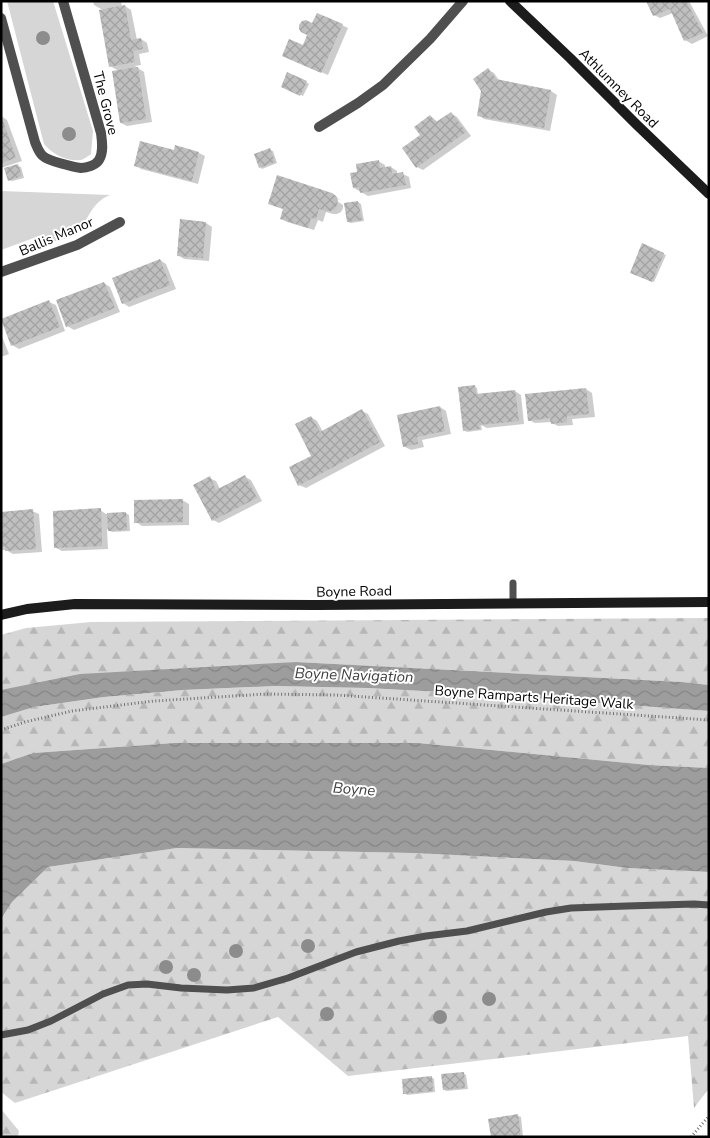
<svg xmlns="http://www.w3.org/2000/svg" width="710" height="1138" viewBox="0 0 710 1138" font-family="'Nunito Sans',sans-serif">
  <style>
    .green { fill: #d6d6d6 }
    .forest { fill: url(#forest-firs) }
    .water { fill: url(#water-waves) }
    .shadow { fill: #0003 }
    .building { fill: url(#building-cross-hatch) }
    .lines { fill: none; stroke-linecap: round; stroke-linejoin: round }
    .path { stroke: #717171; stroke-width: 3; stroke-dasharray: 1 2.5; stroke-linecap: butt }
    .lane { stroke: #4f4f4f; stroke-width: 7 }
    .street { stroke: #4f4f4f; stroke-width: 10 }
    .secondary { stroke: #1c1c1c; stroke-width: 10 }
    .tree { fill: #8c8c8c }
    .labels { text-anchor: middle; stroke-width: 4; stroke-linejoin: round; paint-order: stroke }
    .street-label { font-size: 14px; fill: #000; stroke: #fff }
    .water-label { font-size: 15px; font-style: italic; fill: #3e3e3e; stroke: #fff }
  </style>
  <defs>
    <pattern id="forest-firs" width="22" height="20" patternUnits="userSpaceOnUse" patternTransform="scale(1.25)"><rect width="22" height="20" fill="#d6d6d6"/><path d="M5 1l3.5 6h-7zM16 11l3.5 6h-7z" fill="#b6b6b6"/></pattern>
    <pattern id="water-waves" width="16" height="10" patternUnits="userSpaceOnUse" patternTransform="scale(1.25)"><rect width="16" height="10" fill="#9d9d9d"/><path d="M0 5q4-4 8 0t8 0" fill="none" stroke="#858585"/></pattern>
    <pattern id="building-cross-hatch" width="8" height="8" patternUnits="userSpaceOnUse" patternTransform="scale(1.25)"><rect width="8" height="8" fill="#bfbfbf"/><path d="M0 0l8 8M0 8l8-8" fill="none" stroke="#a2a2a2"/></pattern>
  </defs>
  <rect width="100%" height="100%" fill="#fff"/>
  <!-- green -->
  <path class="green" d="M7,1H53L93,131L91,154C88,156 84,159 81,160C67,162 52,154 44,144Z
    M1,191L110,195C89,203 89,223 74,235C67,239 55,241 47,243L43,241L39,236L1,250Z"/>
  <!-- forest -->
  <path class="forest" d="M709,618V685L682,682L296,662L1,690V635L26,628L91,622Z
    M275,686L367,688L479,694L709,711V768L649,765L418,743H174L33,753L1,764V717L34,707L104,697L183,690Z
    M177,848L413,853L574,861L627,868L709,872V1088L694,1108L688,1036L348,1076L278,1017L15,1103L1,1092V919L12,902L48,867Z
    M1,1109L19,1131L18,1137H1Z"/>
  <!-- water -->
  <path class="water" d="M296,662L682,682L709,685V711L479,694L367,688L275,686L183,690L104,697L34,707L1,717V690L80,674Z
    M174,743H418L649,765L709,768V872L627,868L574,861L413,853L177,848L48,867L12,902L1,919V764L33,753Z"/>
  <!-- shadow -->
  <path class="shadow" d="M93,1H121L122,7L125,6L131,10L137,40L141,39L147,43L149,52L139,54L141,65L135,66L144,72L152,122L127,126L121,123L119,71L110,66L103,10L94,5Z
    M647,1H689L708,36L692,44L685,40L673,13L660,18L654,15Z
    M313,24L342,25L348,28L328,75L290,59L303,46Z
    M488,70L494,73L500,82L551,91L557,95L550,131L484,119L478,115Z
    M306,82L309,84L303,96L285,88Z
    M451,113L457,117L471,136L423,170L417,167L430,116L438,122Z
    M1,116L7,120L22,161L1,168Z
    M176,147L199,153L205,156L198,184L141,169L135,165L175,152Z
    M270,150L273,151L277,163L262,169L260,167Z
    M378,161L385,165V168L391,167L397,171V175L403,174L409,177L411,188L368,196L354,188L359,173Z
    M18,166L21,167L24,178L12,181L9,180Z
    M332,194L342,201L333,196L332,198L343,205V208L341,212L337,214H333L326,212L323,222L318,220L314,230L287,222L281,218Z
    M358,202L361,204L364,221L351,223L348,222L345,204Z
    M181,221L206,223L212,227L209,261L184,259L178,255Z
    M663,254L666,255L654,282L634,274Z
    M160,260L166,264L176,289L129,307L123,303Z
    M104,283L110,287L120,312L74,330L67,326Z
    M49,302L56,305L65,331L19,349L12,345Z
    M1,334L9,354L1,357Z
    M474,386L477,388L478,395L515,391L521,395L524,424L487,428L481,425L482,430L467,432L464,430Z
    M586,389L592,393L595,417L572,419L573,425L558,426L552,423V422L535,423L529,420Z
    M440,407L446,411L451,434L422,440L424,447L411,450L405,447Z
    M362,411L368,414L385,446L306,488L299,485L313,456L311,417L317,421L323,432Z
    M245,477L251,480L262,501L219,523L213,520L209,478L216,481L220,489Z
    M182,500L189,504V525L142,526L136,522Z
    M100,510L106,514L126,513L129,515L130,531L112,532L107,529L108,549L62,551L56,548Z
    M32,511L39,514L42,552L13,554L6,550H1V513Z
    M463,1073L466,1075L468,1089L446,1091L444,1089Z
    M431,1077L434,1079L435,1092L407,1095L405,1093Z
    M518,1116L521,1117L523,1137H492Z"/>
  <!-- building -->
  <path class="building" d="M646,1H686L703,33L684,41L670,9L653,16Z
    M125,5L131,40L141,38L143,49L133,51L135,62L109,67L99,10Z
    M317,13L343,24L321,73L282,56L289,39L303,45L307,35L301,32L299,29V25L302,21L306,20L312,23Z
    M138,67L146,119L120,123L112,71Z
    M488,68L496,79L551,90L544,128L477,116L481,91L473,79Z
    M287,72L307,81L300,96L281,87Z
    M451,112L466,132L416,168L402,148L420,135L414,127L430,115L436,122Z
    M1,115L16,158L1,163Z
    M140,141L174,150L175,145L199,152L192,181L134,166Z
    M270,148L275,162L259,168L254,154Z
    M379,160L380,168L391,166L392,174L403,172L406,185L360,193L359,187L353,188L350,173L357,172L356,164Z
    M18,164L22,176L8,181L4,168Z
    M277,175L332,193L336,196L338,200L337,205L335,209L331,211H326L319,209L316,219L311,218L308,228L280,219L283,209L268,204Z
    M358,201L362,220L347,222L344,203Z
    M180,219L206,222L203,258L177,256Z
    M642,243L664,253L652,282L630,273Z
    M160,259L170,285L122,304L112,278Z
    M104,282L115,308L66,327L56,300Z
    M49,300L60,327L11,346L1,319Z
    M475,385L476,394L515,390L519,421L479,425L480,429L463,431L458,387Z
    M586,388L589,414L567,416V422L551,424L550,418L528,421L525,394Z
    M440,406L445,431L417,437L418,444L403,447L397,415Z
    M362,409L380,442L298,486L289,467L311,456L295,424L311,416L320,432Z
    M245,475L257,498L212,521L193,485L210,476L216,490Z
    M183,499V522L134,523V500Z
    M101,508L102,546L54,548L53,511Z
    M33,509L36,549L5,551V546L1,547V512Z
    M126,512L127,530L108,531L107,513Z
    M464,1072L465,1088L443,1090L441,1074Z
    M432,1076L433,1091L403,1094L402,1079Z
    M518,1114L521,1137H491L488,1119Z"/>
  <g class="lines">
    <!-- path -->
    <path class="path" d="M1,730L25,722L72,711L154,701L266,694L336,695L709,720
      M691,1137L709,1116"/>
    <!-- lane -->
    <path class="lane" d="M513,583V603
      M1,1035L28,1030L51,1021L103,994L128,985L147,984L181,988L227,990L254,988L288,978L356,952L399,941L426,936L467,931L546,912L571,908L627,906L694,904L709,905"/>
    <!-- street -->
    <path class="street" d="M1,18L35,142C37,147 39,153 43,156C48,161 74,167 81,168C87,168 96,165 99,160C104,152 102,141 101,133L63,1
      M319,127L358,103L383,85L430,39L463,1
      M1,272L77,245L120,222"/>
    <!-- secondary -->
    <path class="secondary" d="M510,1L570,58L637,125L709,194
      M1,615L27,609L75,604L317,605L709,602"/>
  </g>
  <!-- trees -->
  <g class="tree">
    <circle cx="43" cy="38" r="7"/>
    <circle cx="69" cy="134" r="7"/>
    <circle cx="308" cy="946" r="7"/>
    <circle cx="236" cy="951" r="7"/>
    <circle cx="166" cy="967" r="7"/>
    <circle cx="194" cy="975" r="7"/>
    <circle cx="489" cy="999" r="7"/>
    <circle cx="327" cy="1014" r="7"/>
    <circle cx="440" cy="1017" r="7"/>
  </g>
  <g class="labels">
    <!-- street labels -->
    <g class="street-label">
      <text transform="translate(619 88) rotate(45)" y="5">Athlumney Road</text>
      <text transform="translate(106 103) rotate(76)" y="5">The Grove</text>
      <text transform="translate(56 236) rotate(-23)" y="5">Ballis Manor</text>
      <text transform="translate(354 591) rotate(-1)" y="5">Boyne Road</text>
      <text transform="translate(534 697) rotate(4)" y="5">Boyne Ramparts Heritage Walk</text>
    </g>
    <!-- water labels -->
    <g class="water-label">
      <text transform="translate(354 675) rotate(2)" y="5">Boyne Navigation</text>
      <text transform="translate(354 789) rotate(4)" y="5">Boyne</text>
    </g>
  </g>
  <!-- border -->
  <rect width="710" height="1138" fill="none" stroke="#000000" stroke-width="5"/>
</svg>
